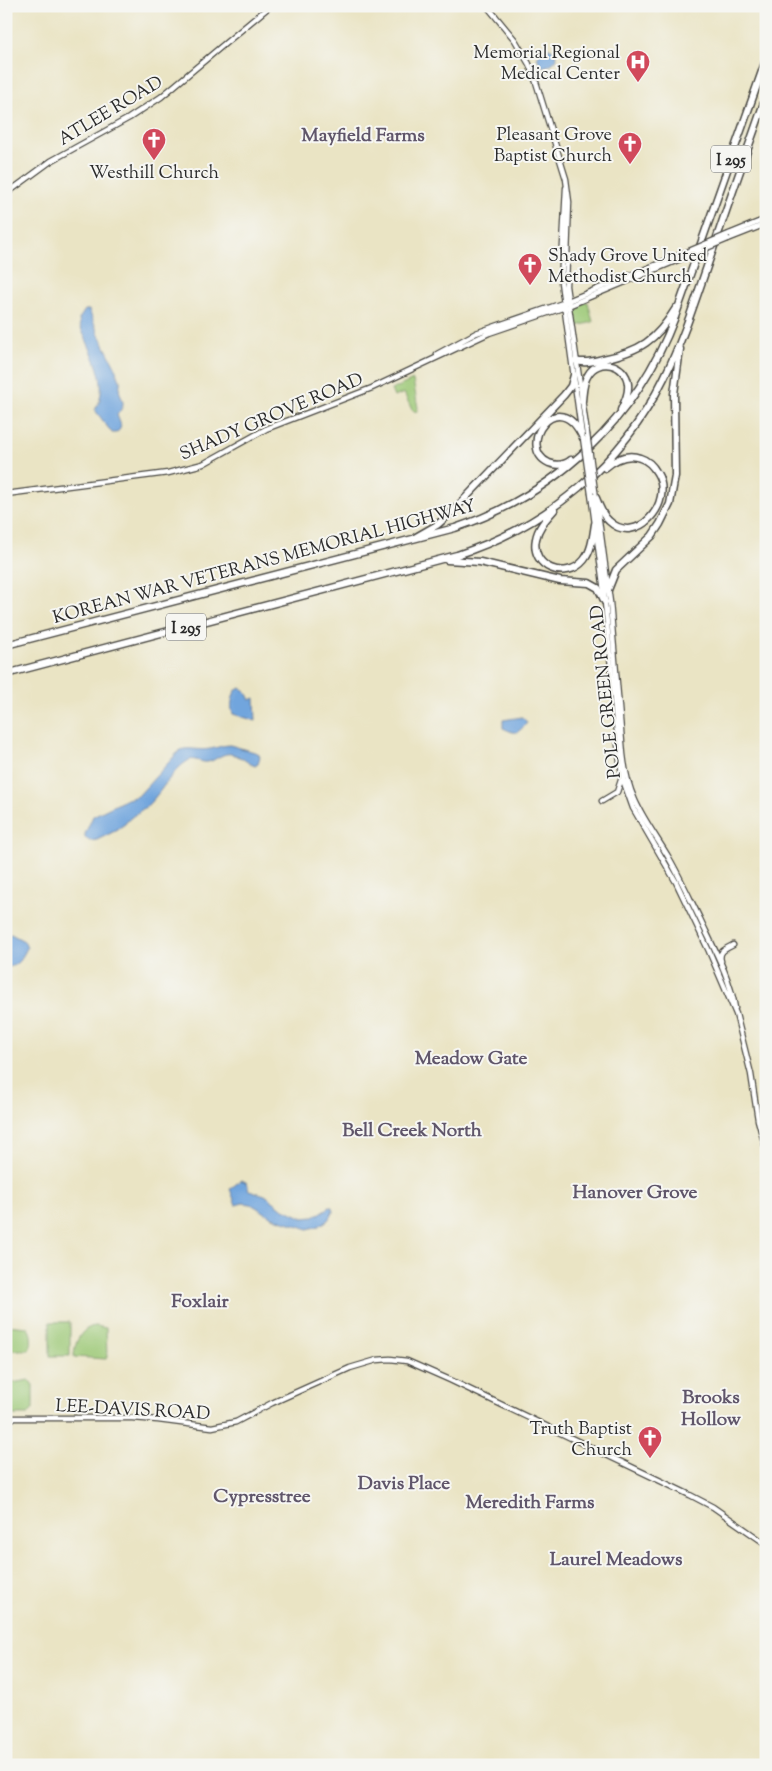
<svg xmlns="http://www.w3.org/2000/svg" width="772" height="1771" viewBox="0 0 772 1771" font-family="'Sorts Mill Goudy',serif">
  <style>
    .green { fill: #9bc875; stroke: #637a50 }
    .water { fill: #71a5dd; stroke: #4e6884 }
    .lines { fill: none; stroke-linecap: round; stroke-linejoin: round }
    .secondary-casing { stroke: #484742; stroke-width: 7 }
    .motorway-casing { stroke: #484742; stroke-width: 9 }
    .secondary { stroke: #fff; stroke-width: 4.5 }
    .motorway { stroke: #fff; stroke-width: 6 }
    .secondary-bridge-casing { stroke: #484742; stroke-width: 7; stroke-linecap: butt }
    .secondary-bridge { stroke: #fff; stroke-width: 4.5 }
    .labels { text-anchor: middle; stroke-width: 4; stroke-linejoin: round; paint-order: stroke }
    .shield { fill: #f6f6f2; stroke: #686867; stroke-width: 1 }
    .shield-label { font-size: 16px; font-weight: bold; fill: #2b2b2b }
    .poi-label { font-size: 18px; fill: #2b2b2b; stroke: #f6f6f2; text-anchor: end }
    .street-label { font-size: 18px; fill: #2b2b2b; stroke: #f6f6f2 }
    .neighbourhood-label { font-size: 19px; font-weight: bold; fill: #60566a; stroke: #f6f6f2 }
  </style>
  <rect width="100%" height="100%" fill="#f6f6f2"/>
  <filter id="ink" filterUnits="userSpaceOnUse"><feTurbulence type="fractalNoise" baseFrequency=".02" numOctaves="2"/><feDisplacementMap in="SourceGraphic" scale="10" xChannelSelector="R" yChannelSelector="G"/><feConvolveMatrix kernelMatrix="1 2 1 2 8 2 1 2 1" color-interpolation-filters="sRGB"/></filter>
  <filter id="wash" filterUnits="userSpaceOnUse"><feTurbulence type="fractalNoise" baseFrequency=".0096" numOctaves="4" result="noise"/><feDisplacementMap in="SourceGraphic" scale="20" xChannelSelector="R" yChannelSelector="G"/><feGaussianBlur stdDeviation="1.12" result="paint"/><feColorMatrix in="noise" values="0 0 0 0 0 0 0 0 0 0 0 0 0 0 0 0 0 1.4 0 .05"/><feComposite in="paint" operator="in"/></filter>
  <g filter="url(#wash)">
    <rect width="100%" height="100%" fill="#eae4c4"/>
    <!-- green -->
    <path class="green" d="M585,302H588L593,322L574,327L572,308Z
      M413,380L418,408L417,412L412,410L404,393L394,397L391,390Z
      M50,1322H70V1356H50Z
      M7,1325L27,1327C32,1332 33,1343 29,1350H8Z
      M96,1326L106,1328L107,1357L106,1359L74,1357C74,1343 81,1327 96,1326Z
      M29,1380L33,1385V1409L28,1415H6V1384Z"/>
    <!-- water -->
    <path class="water" d="M546,47L556,51L557,58C554,63 547,68 541,66L537,57Z
      M85,310H89L98,333L116,368C116,374 118,375 120,380C121,384 118,389 120,393C124,405 125,404 117,415C120,424 124,427 116,433H112L95,410C112,385 90,350 80,326L79,319Z
      M240,688L245,690L250,700L255,698L256,721L233,714C230,707 232,698 235,691Z
      M522,717L526,721L527,723C516,735 516,734 503,728V720Z
      M230,745L258,753L260,757L258,764L255,766C245,762 235,750 223,755C217,757 214,761 208,762C201,763 195,758 189,760C172,770 163,790 149,804C143,810 129,817 125,824L113,832L97,840L90,841L85,838V834L93,816L127,799L138,796L180,750C190,747 199,751 210,749C217,748 222,745 230,745Z
      M11,934L24,941L27,948C23,956 17,968 6,967V935Z
      M241,1180L246,1182L249,1190L265,1195L282,1208L303,1218L314,1217L330,1207H332L333,1212L328,1220L319,1226L308,1229L272,1217L251,1204L243,1203L236,1205L230,1189Z"/>
  </g>
  <g filter="url(#ink)">
    <g class="lines">
      <defs>
        <path id="secondary" d="M487,6L515,40L529,64L536,82L566,179L569,202L566,286L587,434
          M566,188L561,282L582,436
          M6,194L51,161L129,118L161,97L270,6
          M729,234L766,219
          M728,239L766,224
          M437,354L476,333L563,303L682,254
          M595,491L610,602L623,754C628,801 646,820 669,858C680,877 690,899 700,919C713,947 730,977 735,1008
          M6,494L168,473L203,464L266,429L372,388L489,333L568,306L678,260
          M591,494L604,591L619,755L623,780L633,808L676,882L709,951L736,1014L751,1074L758,1120L766,1149
          M602,801L617,792L621,780
          M721,961C718,951 726,949 733,945
          M6,1418H132L158,1420L212,1427L236,1422L272,1403L350,1368L377,1360L390,1359L407,1361L450,1380L690,1495L713,1507L766,1544"/>
        <path id="motorway" d="M576,361C585,364 594,361 603,359C640,351 656,341 676,308
          M582,401C583,392 583,382 588,375C598,357 626,363 628,384C629,393 625,401 621,410
          M571,460C565,465 557,466 549,463C515,447 558,383 583,438
          M596,498C599,506 602,515 609,521C636,547 675,503 657,473C653,466 647,460 640,458C627,453 614,460 605,468
          M554,510C547,518 538,527 536,539C530,567 566,582 584,560C592,550 593,536 595,524
          M416,537L437,525L452,512L564,395L571,386L574,375
          M447,560L480,562L560,581L589,583L598,588L605,602
          M608,590L616,570L652,536L660,524L670,504L675,476L674,394L680,349
          M6,645L455,528C557,494 637,418 675,317L766,60
          M6,674L457,555C547,526 622,464 664,378C683,340 696,298 710,258C728,204 747,151 766,97"/>
      </defs>
      <!-- secondary casing -->
      <use href="#secondary" class="secondary-casing"/>
      <!-- motorway casing -->
      <use href="#motorway" class="motorway-casing"/>
      <!-- secondary -->
      <use href="#secondary" class="secondary"/>
      <!-- motorway -->
      <use href="#motorway" class="motorway"/>
      <defs>
        <path id="secondary-bridge" d="M682,254L729,234
          M678,260L728,239
          M587,434L595,491
          M583,438L591,494"/>
      </defs>
      <!-- secondary-bridge casing -->
      <use href="#secondary-bridge" class="secondary-bridge-casing"/>
      <!-- secondary-bridge -->
      <use href="#secondary-bridge" class="secondary-bridge"/>
    </g>
  </g>
  <!-- icons -->
  <defs>
    <symbol id="hospital-pin" viewBox="-11 -11 22 30"><path d="M0 17L-7.5 6A9.5 9.5 0 1 1 7.5 6Z" fill="#d1495b" stroke="#f6f6f2"/><path d="M-5-5h3v3.5h4V-5h3V5h-3V1.5h-4V5h-3Z" fill="#fff"/></symbol>
    <symbol id="church-pin" viewBox="-11 -11 22 30"><path d="M0 17L-7.5 6A9.5 9.5 0 1 1 7.5 6Z" fill="#d1495b" stroke="#f6f6f2"/><path d="M-1.2-6h2.4v3.5h3.3v2.4h-3.3V6h-2.4V-.1h-3.3v-2.4h3.3Z" fill="#fff"/></symbol>
  </defs>
  <g fill-rule="evenodd">
    <use href="#hospital-pin" x="624" y="48" width="28" height="38"/>
    <use href="#church-pin" x="140" y="126" width="28" height="38"/>
    <use href="#church-pin" x="616" y="130" width="28" height="38"/>
    <use href="#church-pin" x="516" y="251" width="28" height="38"/>
    <use href="#church-pin" x="636" y="1424" width="28" height="38"/>
  </g>
  <g class="labels">
    <!-- shield labels -->
    <g class="shield">
      <rect x="711" y="145.5" width="40" height="27" rx="4"/>
      <rect x="166" y="613.5" width="40" height="27" rx="4"/>
    </g>
    <g class="shield-label">
      <text x="731" y="165">I 295</text>
      <text x="186" y="633">I 295</text>
    </g>
    <!-- poi labels -->
    <g class="poi-label">
      <text x="620" y="58">Memorial Regional<tspan x="620" dy="21">Medical Center</tspan></text>
      <text x="612" y="140">Pleasant Grove<tspan x="612" dy="21">Baptist Church</tspan></text>
      <text x="154" y="178" text-anchor="middle">Westhill Church</text>
      <text x="548" y="261" text-anchor="start">Shady Grove United<tspan x="548" dy="21">Methodist Church</tspan></text>
      <text x="632" y="1434">Truth Baptist<tspan x="632" dy="21">Church</tspan></text>
    </g>
    <!-- street labels -->
    <g class="street-label">
      <text transform="translate(110 110) rotate(-31)" y="6">ATLEE ROAD</text>
      <text transform="translate(271 416) rotate(-23)" y="6">SHADY GROVE ROAD</text>
      <text transform="translate(264 561) rotate(-15)" y="6">KOREAN WAR VETERANS MEMORIAL HIGHWAY</text>
      <text transform="translate(605 692) rotate(-96)" y="6">POLE GREEN ROAD</text>
      <text transform="translate(133 1409) rotate(3)" y="6">LEE-DAVIS ROAD</text>
    </g>
    <!-- neighbourhood labels -->
    <g class="neighbourhood-label">
      <text x="363" y="141">Mayfield Farms</text>
      <text x="471" y="1064">Meadow Gate</text>
      <text x="412" y="1136">Bell Creek North</text>
      <text x="635" y="1198">Hanover Grove</text>
      <text x="200" y="1307">Foxlair</text>
      <text x="711" y="1403">Brooks<tspan x="711" dy="22">Hollow</tspan></text>
      <text x="404" y="1489">Davis Place</text>
      <text x="262" y="1502">Cypresstree</text>
      <text x="530" y="1508">Meredith Farms</text>
      <text x="616" y="1565">Laurel Meadows</text>
    </g>
  </g>
  <!-- margin -->
  <rect width="772" height="1771" fill="none" stroke="#f6f6f2" stroke-width="25"/>
</svg>
